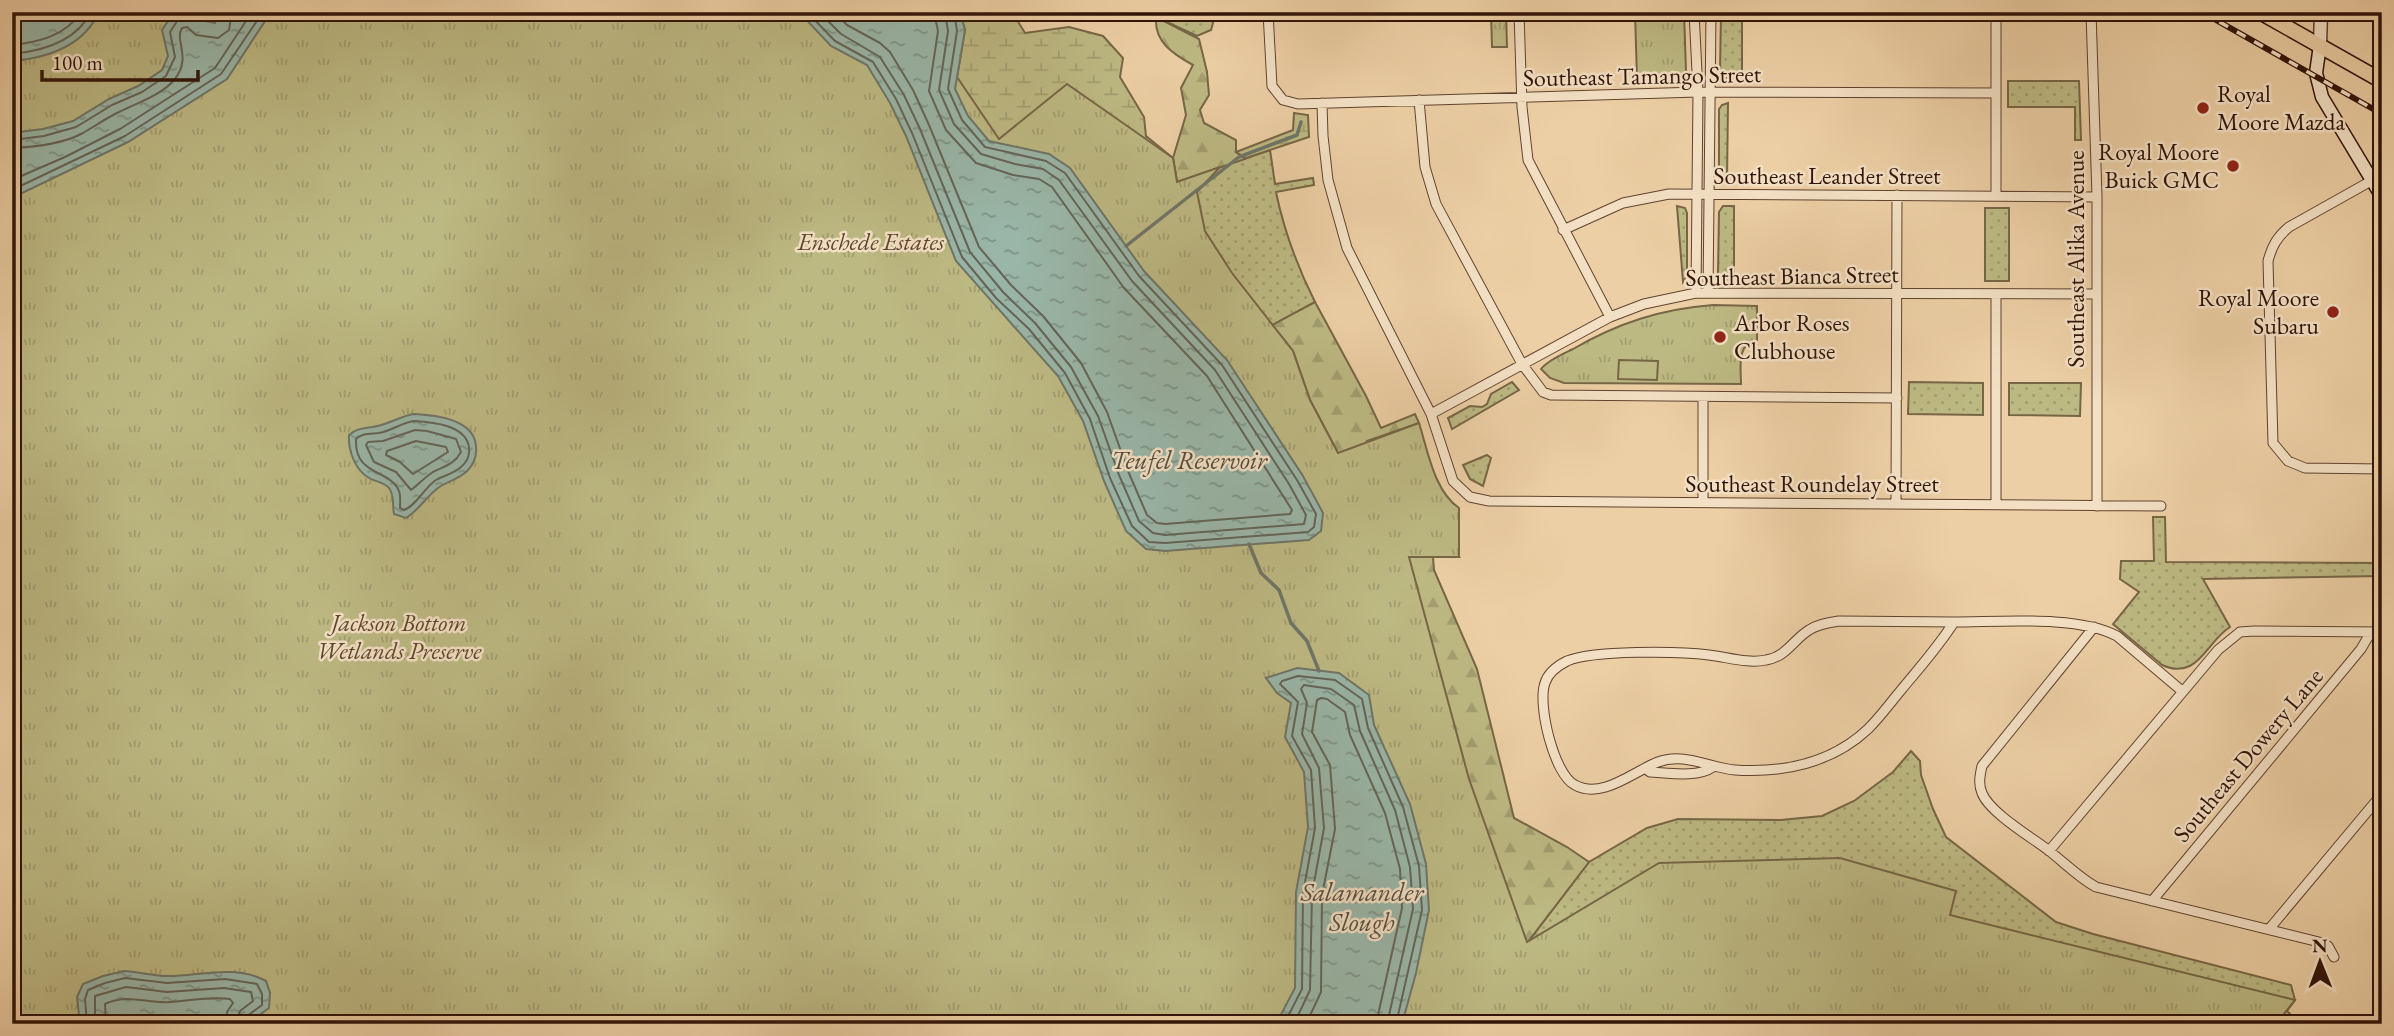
<svg xmlns="http://www.w3.org/2000/svg" width="2394" height="1036" viewBox="0 0 2394 1036" font-family="'EB Garamond',serif">
  <style>
    .grass { fill: url(#grass-dots); stroke: #776646; stroke-width: 2 }
    .forest { fill: url(#forest-firs); stroke: #776646; stroke-width: 2 }
    .wetland { fill: url(#wetland-marsh); stroke: #776646; stroke-width: 2 }
    .park { fill: url(#park-tufts); stroke: #776646; stroke-width: 2 }
    .garden { fill: #bdb983; stroke: #776646; stroke-width: 2 }
    .water { fill: url(#water-ripples); stroke: #6f7568; stroke-width: 2 }
    .lines { fill: none; stroke-linecap: round; stroke-linejoin: round }
    .shore { stroke: #656458; stroke-width: 2 }
    .stream { stroke: #6f7568; stroke-width: 3.5 }
    .minor-casing { stroke: #60422f; stroke-width: 11 }
    .tertiary-casing { stroke: #60422f; stroke-width: 15 }
    .secondary-casing { stroke: #311308; stroke-width: 15 }
    .primary-casing { stroke: #311308; stroke-width: 17 }
    .minor { stroke: #f3e0c4; stroke-width: 9 }
    .tertiary { stroke: #f3e0c4; stroke-width: 12 }
    .secondary { stroke: #f3e0c4; stroke-width: 12 }
    .primary { stroke: #edcfa5; stroke-width: 14 }
    .rail-casing { stroke: #311308; stroke-width: 6 }
    .rail { stroke: #f3e0c4; stroke-width: 3.5; stroke-dasharray: 10; stroke-linecap: butt }
    .poi-dot { fill: #8f2418; stroke: #f3e0c4; stroke-width: 2.5 }
    .labels { text-anchor: middle; stroke-width: 5; stroke-linejoin: round; paint-order: stroke }
    .street-label { font-size: 24px; fill: #311308; stroke: #f3e0c4 }
    .poi-label { font-size: 24px; fill: #311308; stroke: #f3e0c4; text-anchor: start }
    .park-label { font-size: 24px; font-style: italic; fill: #5b452d; stroke: #f3e0c4 }
    .water-label { font-size: 26px; font-style: italic; fill: #554c40; stroke: #f3e0c4 }
  </style>
  <defs>
    <pattern id="grass-dots" width="8" height="8" patternUnits="userSpaceOnUse" patternTransform="scale(1.75)"><rect width="8" height="8" fill="#bdb983"/><path d="M2 2h.1M6 6h.1" fill="none" stroke="#a39e70" stroke-width="1.8" stroke-linecap="round"/></pattern>
    <pattern id="forest-firs" width="22" height="20" patternUnits="userSpaceOnUse" patternTransform="scale(1.75)"><rect width="22" height="20" fill="#bdb983"/><path d="M5 1l3.5 6h-7zM16 11l3.5 6h-7z" fill="#a39e70"/></pattern>
    <pattern id="wetland-marsh" width="20" height="14" patternUnits="userSpaceOnUse" patternTransform="scale(1.75)"><rect width="20" height="14" fill="#bdb983"/><path d="M1 5h8M5 5V1M11 12h8M15 12V8" fill="none" stroke="#a39e70"/></pattern>
    <pattern id="park-tufts" width="24" height="20" patternUnits="userSpaceOnUse" patternTransform="scale(1.75)"><rect width="24" height="20" fill="#bdb983"/><path d="M3 7l-1-3M5 7V3M7 7l1-3M15 17l-1-3M17 17v-4M19 17l1-3" fill="none" stroke="#a39e70"/></pattern>
    <pattern id="water-ripples" width="26" height="14" patternUnits="userSpaceOnUse" patternTransform="scale(1.75)"><rect width="26" height="14" fill="#99b6a8"/><path d="M2 4q2-2 4 0t4 0M15 11q2-2 4 0t4 0" fill="none" stroke="#7d9387"/></pattern>
  </defs>
  <rect width="100%" height="100%" fill="#edcfa5"/>
  <filter id="stains"><feTurbulence type="fractalNoise" baseFrequency=".00286" numOctaves="4"/><feColorMatrix values="0 0 0 0 .2 0 0 0 0 .09 0 0 0 0 .02 0 0 0 .5 -.17"/></filter>
  <radialGradient id="worn" r=".72"><stop offset=".6" stop-color="#630" stop-opacity="0"/><stop offset="1" stop-color="#630" stop-opacity=".3"/></radialGradient>
  <!-- grass -->
  <path class="grass" d="M1158,12H1211L1213,23L1211,30L1197,36L1156,17Z
    M1721,12H1742V78H1725L1720,72Z
    M2008,81H2079L2081,140H2075V107H2008Z
    M1728,103L1727,180H1725L1719,175V109L1722,105Z
    M1270,150L1275,184L1313,178L1314,185L1276,192C1284,231 1297,266 1315,302L1273,325L1293,351L1371,556L1177,182Z
    M1677,206L1685,208L1687,213V276L1683,282Z
    M1723,206H1734V280L1722,279L1718,274L1719,212Z
    M1985,208H2009V281H1985Z
    M1512,382L1519,390L1452,429L1448,418L1470,406L1482,407L1487,404L1491,394Z
    M1909,382L1983,383V415L1908,414Z
    M2009,383H2081L2080,416L2009,415Z
    M1487,455L1491,458L1483,486L1470,479L1463,465Z
    M2153,517H2165L2166,562L2382,563V576L2203,579L2230,627C2205,643 2198,681 2162,665L2113,624L2139,592L2120,579L2121,561H2154Z
    M1911,751L1920,761L1921,775L1933,809L1946,837L2056,922L2093,934L2291,985L2295,1000L2287,1011L2300,1024H1509L1514,930L1528,942L1589,862L1647,828L1678,819L1781,820L1822,816L1854,801L1893,772Z"/>
  <!-- forest -->
  <path class="forest" d="M1156,17L1199,39L1207,72L1209,95L1200,110L1204,123L1236,140V152L1245,159L1177,182L1173,158L1186,115L1181,88L1193,65C1173,54 1154,42 1156,17Z
    M1315,302L1366,396L1381,428L1415,414L1419,423L1367,441L1459,557H1433L1434,570L1477,669L1514,818L1567,847L1589,862L1527,943L1371,556H1426L1357,489L1310,400L1293,351L1272,325Z"/>
  <!-- wetland -->
  <path class="wetland" d="M960,12H1012L1025,33L1069,27L1103,36L1123,58L1120,77L1144,117L1146,136L1173,158L1177,182L989,141L955,89L965,30Z
    M1294,113L1308,115L1309,137L1246,158L1236,152L1293,130Z"/>
  <!-- park -->
  <path class="park" d="M12,12H913L999,139L1067,84L1173,158L1177,182L1220,167L1197,192L1205,231L1232,273L1293,351L1310,400L1338,453L1419,423C1428,451 1434,491 1459,508V557H1409L1469,779L1527,942L1659,863L1840,858L1956,891L1950,915L2295,1000L2276,1024H12Z
    M1491,12H1506L1507,47H1492Z
    M1635,12H1684L1686,71L1684,77L1637,79Z
    M1713,305L1757,306V340C1736,344 1741,367 1741,384L1564,383L1550,378L1541,369C1548,360 1563,354 1573,349C1618,323 1661,309 1713,305Z"/>
  <!-- garden -->
  <path class="garden" d="M1619,360L1658,361L1657,380L1618,379Z"/>
  <!-- water -->
  <path class="water" d="M12,12H99C83,47 47,58 12,61Z
    M174,12H196L201,20L215,23L217,12H271L227,79L128,142L12,198V133L43,129L73,121L109,99L138,86L162,70L168,56L162,30Z
    M799,12H960L965,30L955,89L968,116L989,141L1049,154L1070,168L1144,271L1227,360L1303,476L1323,513L1321,531L1309,540L1165,551L1146,549L1126,531L1104,481L1083,421L1058,376L956,261L906,136L890,103L867,65L831,46Z
    M414,414C435,415 475,419 476,447C477,457 474,464 467,471C458,480 447,481 438,488C426,497 419,510 406,518L394,514C392,505 395,496 389,488C384,482 376,482 369,478C355,470 348,450 349,435C359,426 369,429 381,425C392,422 402,416 414,414Z
    M1297,668L1339,673L1369,695L1374,725L1410,804L1426,864L1429,910L1416,973L1402,1024H1276L1295,988L1296,892L1308,827L1304,772L1285,737L1291,703L1277,693L1266,678Z
    M124,971C139,972 154,976 168,976C200,976 235,964 266,981L270,993L269,1008L247,1024H80L77,997L83,984L103,976Z"/>
  <g class="lines">
    <!-- shore -->
    <path class="shore" d="M807,12L835,41L873,62L896,99L912,133L962,257L996,298L1029,329L1065,373L1090,419L1110,478L1132,526L1149,542L1165,543L1308,532L1314,527L1316,514L1297,480L1222,365L1139,276L1065,173L1046,161L985,147L962,120L948,89L957,31L954,12
      M819,12L841,34L880,57L904,95L920,129L970,252L1003,292L1035,323L1071,367L1098,416L1119,475L1139,521L1153,533L1165,535L1304,524L1306,515L1289,484L1215,370L1132,281L1059,180L1043,169L1015,164L981,154L954,124L939,90L948,31L945,12
      M834,12L847,25L880,43L890,52L913,90L929,125L979,247L1011,285L1043,316L1081,363L1107,412L1128,471L1147,515L1157,523L1165,524L1290,514L1292,510L1207,376L1124,288L1052,187L1039,179L1013,175L976,163L946,130L929,91L938,31L934,12
      M12,45C40,42 64,36 82,12
      M12,54C43,51 76,42 91,12
      M12,140L44,136L76,127L112,105L142,92L166,76L175,57L170,32L179,18V12
      M12,148C34,147 62,144 81,134C94,127 106,118 119,112C137,103 162,95 175,79C192,56 174,41 182,28L187,27L196,35L218,38L229,30L232,12
      M12,180L65,157L120,129L215,68L252,12
      M12,190L125,136L221,74L263,12
      M414,421C432,422 467,425 469,448C470,456 467,462 461,467C453,474 445,475 436,480C424,488 417,505 404,510L400,508C400,502 401,496 399,491C390,469 354,476 356,439C363,433 369,434 379,433C391,431 401,423 414,421Z
      M415,430L427,431L456,439L461,452C454,465 444,466 433,472C425,477 418,485 411,490L396,472L374,462L366,445L368,442L383,441Z
      M416,441L446,447L448,452L413,474L400,462L386,455L387,451Z
      M87,1024L85,999L88,990L105,983L125,978L167,983L225,979L257,984L262,994V1005L247,1016L245,1024
      M95,1024V996L126,987L167,992L224,988L251,992L253,1001L240,1011L236,1024
      M106,1024L105,1004C128,993 147,1004 170,1002C190,1001 210,996 230,999L233,1003L227,1012L226,1024
      M1284,1024L1302,989L1303,893L1315,828L1311,770L1292,736L1298,702L1280,684L1282,681L1298,676L1335,680L1362,699L1368,728L1403,807L1419,866L1422,910L1396,1024
      M1294,1024L1310,990L1312,894L1324,828L1319,768L1302,734L1307,703L1301,689L1304,685L1331,689L1354,705L1360,731L1395,810L1410,867L1413,909L1387,1024
      M1306,1024L1321,992L1322,895L1335,829L1330,765L1312,732L1317,700L1321,698L1327,699L1345,712L1350,735L1385,813L1400,869L1402,908L1376,1024"/>
    <!-- stream -->
    <path class="stream" d="M1126,246L1239,157L1297,135L1301,122
      M1249,544L1261,573L1279,590L1291,623L1307,641L1319,671
      M1852,1024H1875"/>
    <defs>
      <path id="minor" d="M1268,12L1272,86L1283,100L1298,104L1698,92L1996,93
        M1519,12L1522,107L1528,160L1610,317
        M1694,12L1698,92L1696,293
        M2091,12L2097,197V506
        M1419,100L1425,167L1436,204L1522,364L1543,392L1551,395L1897,398
        M1322,103L1323,136L1328,180L1347,248L1431,414L1453,481L1470,497L1489,501L2161,506
        M2371,181L2289,227C2277,237 2272,246 2268,261L2273,443L2288,461L2305,468L2382,469
        M1996,195V12
        M1563,230L1623,203L1669,194L2097,197
        M1708,293L1711,12
        M1431,414L1610,317L1644,304L1696,293L2096,294
        M1703,502V397
        M1896,503L1897,195
        M1996,504V295
        M1839,621L1954,622C1939,646 1920,667 1902,689C1891,702 1880,717 1868,729C1832,763 1783,773 1735,770C1710,768 1684,752 1658,762C1634,771 1602,800 1575,785C1554,775 1537,704 1545,683C1548,673 1557,666 1567,661C1593,650 1679,651 1709,655C1727,657 1748,664 1766,660C1786,657 1793,640 1809,630C1818,624 1828,623 1839,621Z
        M1954,622C1999,622 2079,615 2117,636L2182,691
        M2094,627L1982,766C1980,775 1978,784 1982,793C1989,812 2031,837 2048,850C2065,863 2078,877 2096,887L2319,942L2328,946L2334,957
        M1646,769L1650,772C1669,773 1697,778 1713,767
        M2049,851L2218,650L2240,632L2254,631L2382,632
        M2152,901L2361,649L2371,632
        M2270,928L2382,794"/>
      <path id="tertiary" d="M2320,45L2321,12"/>
      <path id="secondary" d="M2320,45L2316,73L2322,97L2382,197"/>
      <path id="primary" d="M2260,12L2382,81"/>
    </defs>
    <!-- minor casing -->
    <use href="#minor" class="minor-casing"/>
    <!-- tertiary casing -->
    <use href="#tertiary" class="tertiary-casing"/>
    <!-- secondary casing -->
    <use href="#secondary" class="secondary-casing"/>
    <!-- primary casing -->
    <use href="#primary" class="primary-casing"/>
    <!-- minor -->
    <use href="#minor" class="minor"/>
    <!-- tertiary -->
    <use href="#tertiary" class="tertiary"/>
    <!-- secondary -->
    <use href="#secondary" class="secondary"/>
    <!-- primary -->
    <use href="#primary" class="primary"/>
    <defs>
      <path id="rail" d="M2202,12L2382,114"/>
    </defs>
    <!-- rail casing -->
    <use href="#rail" class="rail-casing"/>
    <!-- rail -->
    <use href="#rail" class="rail"/>
  </g>
  <!-- markers -->
  <g class="poi-dot">
    <circle cx="2203" cy="108" r="7"/>
    <circle cx="2233" cy="166" r="7"/>
    <circle cx="2333" cy="312" r="7"/>
    <circle cx="1720" cy="337" r="7"/>
  </g>
  <g class="labels">
    <!-- street labels -->
    <g class="street-label">
      <text transform="translate(1642 76) rotate(-1)" y="8">Southeast Tamango Street</text>
      <text x="1827" y="184">Southeast Leander Street</text>
      <text transform="translate(2076 259) rotate(-90)" y="8">Southeast Alika Avenue</text>
      <text transform="translate(1792 276) rotate(-1)" y="8">Southeast Bianca Street</text>
      <text x="1812" y="492">Southeast Roundelay Street</text>
      <text transform="translate(2248 755) rotate(-50)" y="8">Southeast Dowery Lane</text>
    </g>
    <!-- poi labels -->
    <g class="poi-label">
      <text x="2217" y="102">Royal<tspan x="2217" dy="28">Moore Mazda</tspan></text>
      <text x="2219" y="160" text-anchor="end">Royal Moore<tspan x="2219" dy="28">Buick GMC</tspan></text>
      <text x="2319" y="306" text-anchor="end">Royal Moore<tspan x="2319" dy="28">Subaru</tspan></text>
      <text x="1734" y="331">Arbor Roses<tspan x="1734" dy="28">Clubhouse</tspan></text>
    </g>
    <!-- park labels -->
    <g class="park-label">
      <text x="871" y="250">Enschede Estates</text>
      <text x="399" y="631">Jackson Bottom<tspan x="399" dy="28">Wetlands Preserve</tspan></text>
    </g>
    <!-- water labels -->
    <g class="water-label">
      <text x="1189" y="469">Teufel Reservoir</text>
      <text x="1362" y="901">Salamander<tspan x="1362" dy="30">Slough</tspan></text>
    </g>
  </g>
  <!-- margin -->
  <rect width="2394" height="1036" fill="none" stroke="#edcfa5" stroke-width="42"/>
  <rect x="14" y="14" width="2366" height="1008" fill="none" stroke="#311308" stroke-width="3.5"/>
  <rect x="21" y="21" width="2352" height="994" fill="none" stroke="#311308" stroke-width="2"/>
  <!-- north arrow -->
  <g transform="translate(2320 962) rotate(359)" stroke="#f3e0c4" stroke-width="5" paint-order="stroke">
  <path d="M0-5L12 26L0 18L-12 26Z" fill="#311308"/>
  <text y="-10" font-size="19" font-weight="bold" text-anchor="middle" fill="#311308">N</text>
  </g>
  <!-- scale -->
  <path d="M42 70v10h156v-10" fill="none" stroke="#311308" stroke-width="3.5"/>
  <text x="52" y="70" font-size="21" fill="#311308" stroke="#f3e0c4" stroke-width="5" paint-order="stroke">100 m</text>
  <rect width="100%" height="100%" filter="url(#stains)"/>
  <rect width="100%" height="100%" fill="url(#worn)"/>
</svg>
